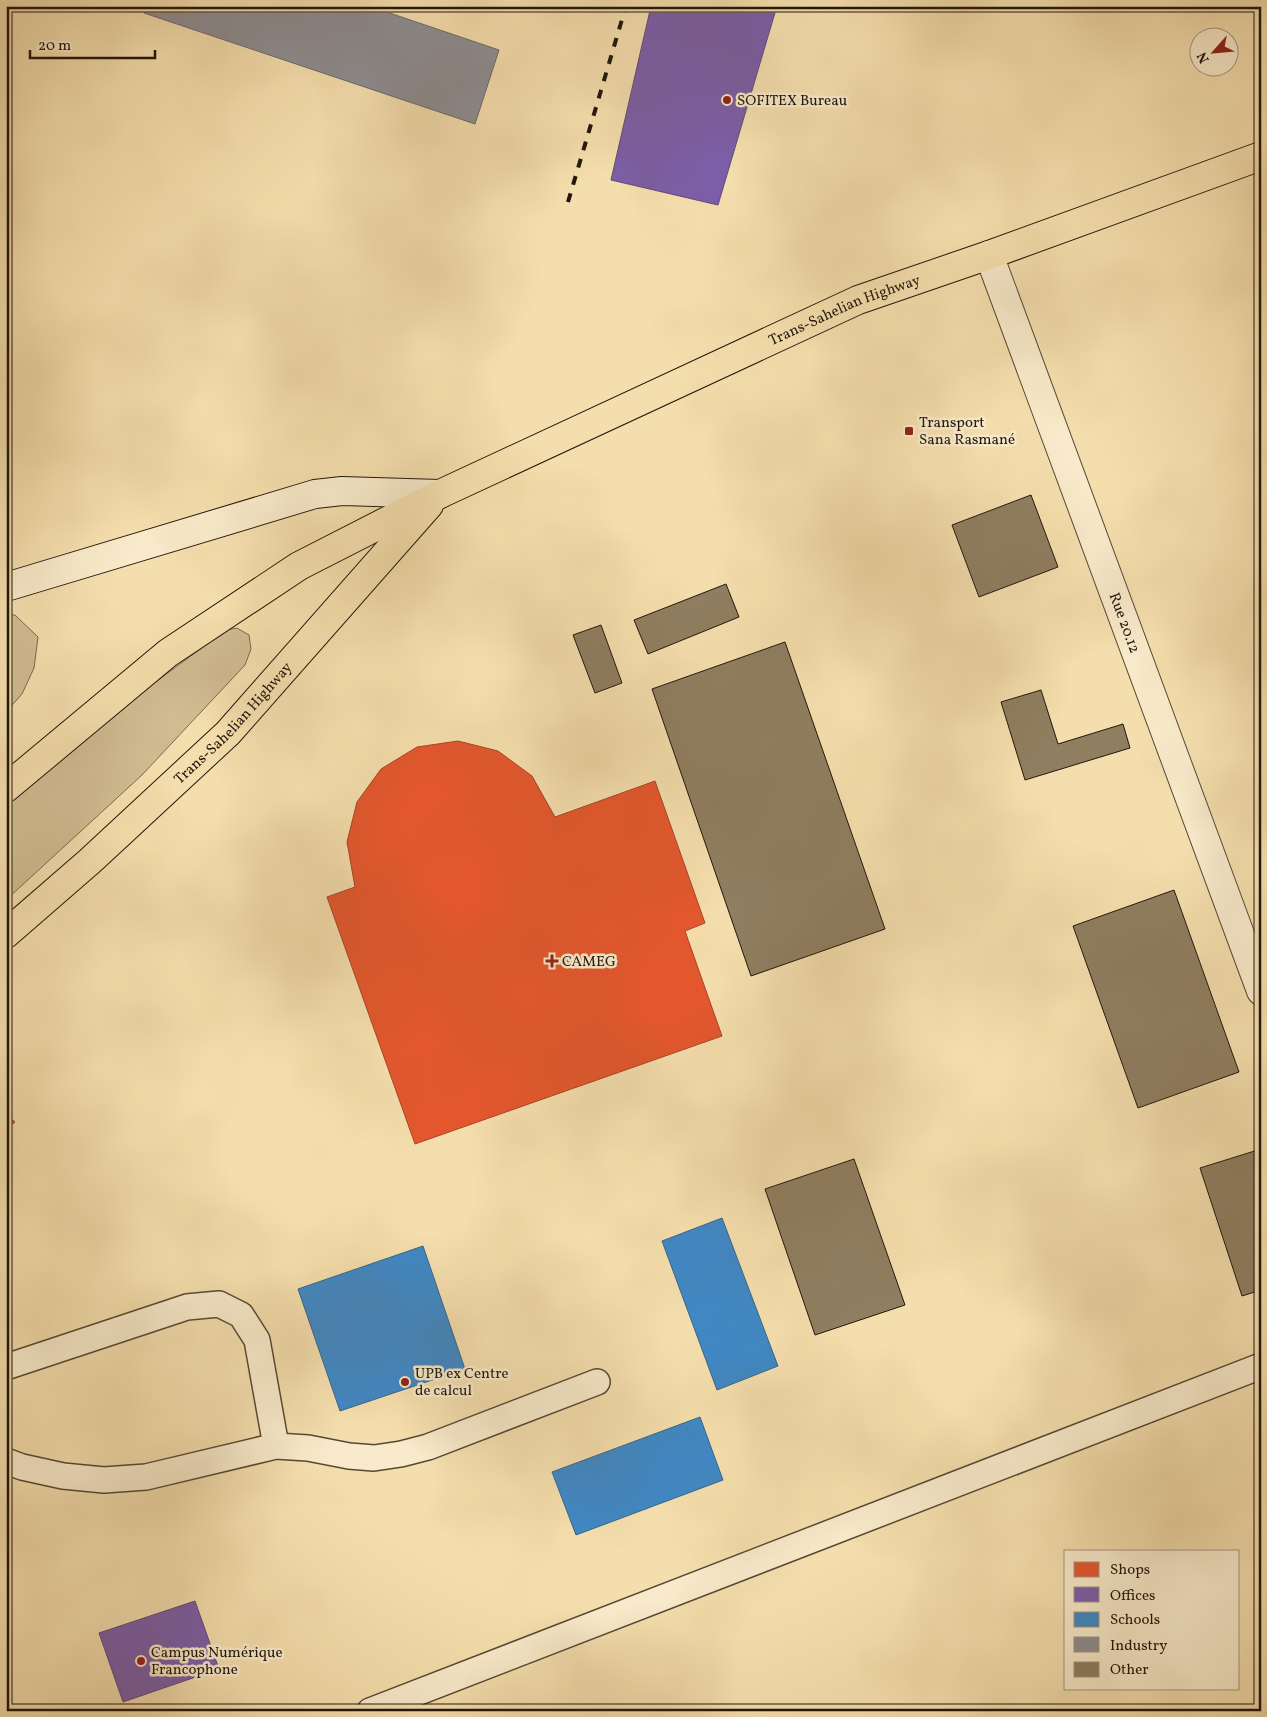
<svg xmlns="http://www.w3.org/2000/svg" width="1267" height="1717" viewBox="0 0 1267 1717" font-family="Vollkorn,serif">
  <style>
    .green { fill: #d1bc92; stroke: #786a4f }
    .shops { fill: #e4572e; stroke: #a94424 }
    .offices { fill: #7b5ea7; stroke: #604978 }
    .schools { fill: #3f88c5; stroke: #36668e }
    .industry { fill: #8d8d92; stroke: #6c6a6a }
    .building { fill: #8f7e60; stroke: #20170c }
    .lines { fill: none; stroke-linecap: round; stroke-linejoin: round }
    .lane-casing { stroke: #554934; stroke-width: 28 }
    .street-casing { stroke: #554934; stroke-width: 30 }
    .secondary-casing { stroke: #20170c; stroke-width: 30 }
    .highway-casing { stroke: #20170c; stroke-width: 30 }
    .lane { stroke: #f8eaca; stroke-width: 25 }
    .street { stroke: #f8eaca; stroke-width: 28 }
    .secondary { stroke: #f8eaca; stroke-width: 28 }
    .highway { stroke: #f5dead; stroke-width: 28 }
    .rail { stroke: #20170c; stroke-width: 4; stroke-dasharray: 9 9; stroke-linecap: butt }
    .poi-dot { fill: #8f2418; stroke: #f8eaca; stroke-width: 2 }
    .labels { text-anchor: middle; stroke-width: 5; stroke-linejoin: round; paint-order: stroke }
    .poi-label { font-size: 15px; fill: #20170c; stroke: #f8eaca; text-anchor: start }
    .street-label { font-size: 15px; fill: #20170c; stroke: #f8eaca }
  </style>
  <rect width="100%" height="100%" fill="#f5dead"/>
  <filter id="stains"><feTurbulence type="fractalNoise" baseFrequency=".004" numOctaves="4"/><feColorMatrix values="0 0 0 0 .2 0 0 0 0 .09 0 0 0 0 .02 0 0 0 .5 -.17"/></filter>
  <radialGradient id="worn" r=".72"><stop offset=".6" stop-color="#630" stop-opacity="0"/><stop offset="1" stop-color="#630" stop-opacity=".3"/></radialGradient>
  <!-- green -->
  <path class="green" d="M6,615H15L38,637L34,668L22,694L6,712Z
    M237,628L249,635L251,649L245,665L142,775L6,900V804L123,706L226,630Z"/>
  <!-- shops -->
  <path class="shops" d="M458,741L498,751L532,776L555,817L655,781L705,923L685,931L722,1036L415,1144L327,897L355,887L347,842L357,802L381,769L417,747Z
    M6,1113L15,1122L6,1130Z"/>
  <!-- offices -->
  <path class="offices" d="M651,6H777L718,205L611,180Z
    M195,1601L219,1669L123,1702L99,1633Z"/>
  <!-- schools -->
  <path class="schools" d="M722,1218L778,1366L717,1390L662,1241Z
    M423,1246L465,1369L340,1411L298,1289Z
    M700,1417L723,1480L576,1535L552,1472Z"/>
  <!-- industry -->
  <path class="industry" d="M146,6H369L499,50L475,124L144,13Z
    M1261,1441V1457L1255,1443Z"/>
  <!-- building -->
  <path class="building" d="M1031,495L1058,567L979,597L952,525Z
    M726,584L739,617L648,654L634,620Z
    M601,625L622,683L595,693L573,635Z
    M785,642L885,929L751,976L652,689Z
    M1041,690L1058,744L1123,724L1130,748L1025,780L1001,702Z
    M1174,890L1239,1072L1138,1108L1073,926Z
    M1261,1149V1290L1242,1296L1200,1168Z
    M854,1159L905,1305L815,1335L765,1189Z"/>
  <g class="lines">
    <defs>
      <path id="lane" d="M6,1367L187,1307L219,1304L241,1315L257,1340L276,1446
        M6,1461L22,1467L63,1476L104,1480L146,1477L276,1446L308,1448L349,1456L374,1458L401,1454L428,1447L597,1382
        M370,1711L1261,1366"/>
      <g id="street">
        <path id="s1" d="M989,255L1261,991"/>
      </g>
      <path id="secondary" d="M6,587L315,494L342,491L440,494"/>
      <g id="highway">
        <path id="s2" d="M6,788L168,653L299,566L440,494L858,300L989,255L1261,156"/>
        <path id="s3" d="M6,934L90,861L228,733L429,505"/>
      </g>
    </defs>
    <!-- lane casing -->
    <use href="#lane" class="lane-casing"/>
    <!-- street casing -->
    <use href="#street" class="street-casing"/>
    <!-- secondary casing -->
    <use href="#secondary" class="secondary-casing"/>
    <!-- highway casing -->
    <use href="#highway" class="highway-casing"/>
    <!-- lane -->
    <use href="#lane" class="lane"/>
    <!-- street -->
    <use href="#street" class="street"/>
    <!-- secondary -->
    <use href="#secondary" class="secondary"/>
    <!-- highway -->
    <use href="#highway" class="highway"/>
    <!-- rail -->
    <path class="rail" d="M568,202L626,6"/>
  </g>
  <!-- markers -->
  <g class="poi-dot">
    <circle cx="727" cy="100" r="5"/>
    <rect x="904" y="426" width="10" height="10" rx="2.5"/>
    <path d="M549.5 953.5h5v5h5v5h-5v5h-5v-5h-5v-5h5z"/>
    <circle cx="405" cy="1382" r="5"/>
    <circle cx="141" cy="1661" r="5"/>
  </g>
  <g class="labels">
    <!-- poi labels -->
    <g class="poi-label">
      <text x="737" y="105">SOFITEX Bureau</text>
      <text x="919" y="427">Transport<tspan x="919" dy="17">Sana Rasmané</tspan></text>
      <text x="562" y="966">CAMEG</text>
      <text x="415" y="1378">UPB ex Centre<tspan x="415" dy="17">de calcul</tspan></text>
      <text x="151" y="1657">Campus Numérique<tspan x="151" dy="17">Francophone</tspan></text>
    </g>
    <!-- street labels -->
    <g class="street-label">
      <text dy="5" stroke="none"><textPath href="#s2" startOffset="971">Trans-Sahelian Highway</textPath></text>
      <text dy="5" stroke="none"><textPath href="#s1" startOffset="392">Rue 20.12</textPath></text>
      <text dy="5" stroke="none"><textPath href="#s3" startOffset="310">Trans-Sahelian Highway</textPath></text>
    </g>
  </g>
  <!-- margin -->
  <rect width="1267" height="1717" fill="none" stroke="#f5dead" stroke-width="25"/>
  <rect x="8" y="8" width="1252" height="1702" fill="none" stroke="#20170c" stroke-width="2.5"/>
  <rect x="12" y="12" width="1242" height="1692" fill="none" stroke="#20170c"/>
  <!-- legend -->
  <rect x="1064" y="1550" width="175" height="140" fill="#f8eaca" stroke="#a2967e"/>
  <rect x="1074" y="1562" width="25" height="15" fill="#e4572e" stroke="#a2967e"/>
  <text x="1110" y="1574" font-size="15" fill="#20170c">Shops</text>
  <rect x="1074" y="1587" width="25" height="15" fill="#7b5ea7" stroke="#a2967e"/>
  <text x="1110" y="1600" font-size="15" fill="#20170c">Offices</text>
  <rect x="1074" y="1612" width="25" height="15" fill="#3f88c5" stroke="#a2967e"/>
  <text x="1110" y="1624" font-size="15" fill="#20170c">Schools</text>
  <rect x="1074" y="1637" width="25" height="15" fill="#8d8d92" stroke="#a2967e"/>
  <text x="1110" y="1650" font-size="15" fill="#20170c">Industry</text>
  <rect x="1074" y="1662" width="25" height="15" fill="#8f7e60" stroke="#a2967e"/>
  <text x="1110" y="1674" font-size="15" fill="#20170c">Other</text>
  <!-- north arrow -->
  <g transform="translate(1214 52) rotate(243)"><circle r="24" fill="#f8eaca" stroke="#a2967e"/>
  <path d="M0-4L9 19L0 12L-9 19Z" fill="#8f2418"/>
  <text y="-8" font-size="14" font-weight="bold" text-anchor="middle" fill="#20170c">N</text>
  </g>
  <!-- scale -->
  <path d="M30 50v8h125v-8" fill="none" stroke="#20170c" stroke-width="2.5"/>
  <text x="38" y="50" font-size="15" fill="#20170c" stroke="#f8eaca" stroke-width="4" paint-order="stroke">20 m</text>
  <rect width="100%" height="100%" filter="url(#stains)"/>
  <rect width="100%" height="100%" fill="url(#worn)"/>
</svg>
